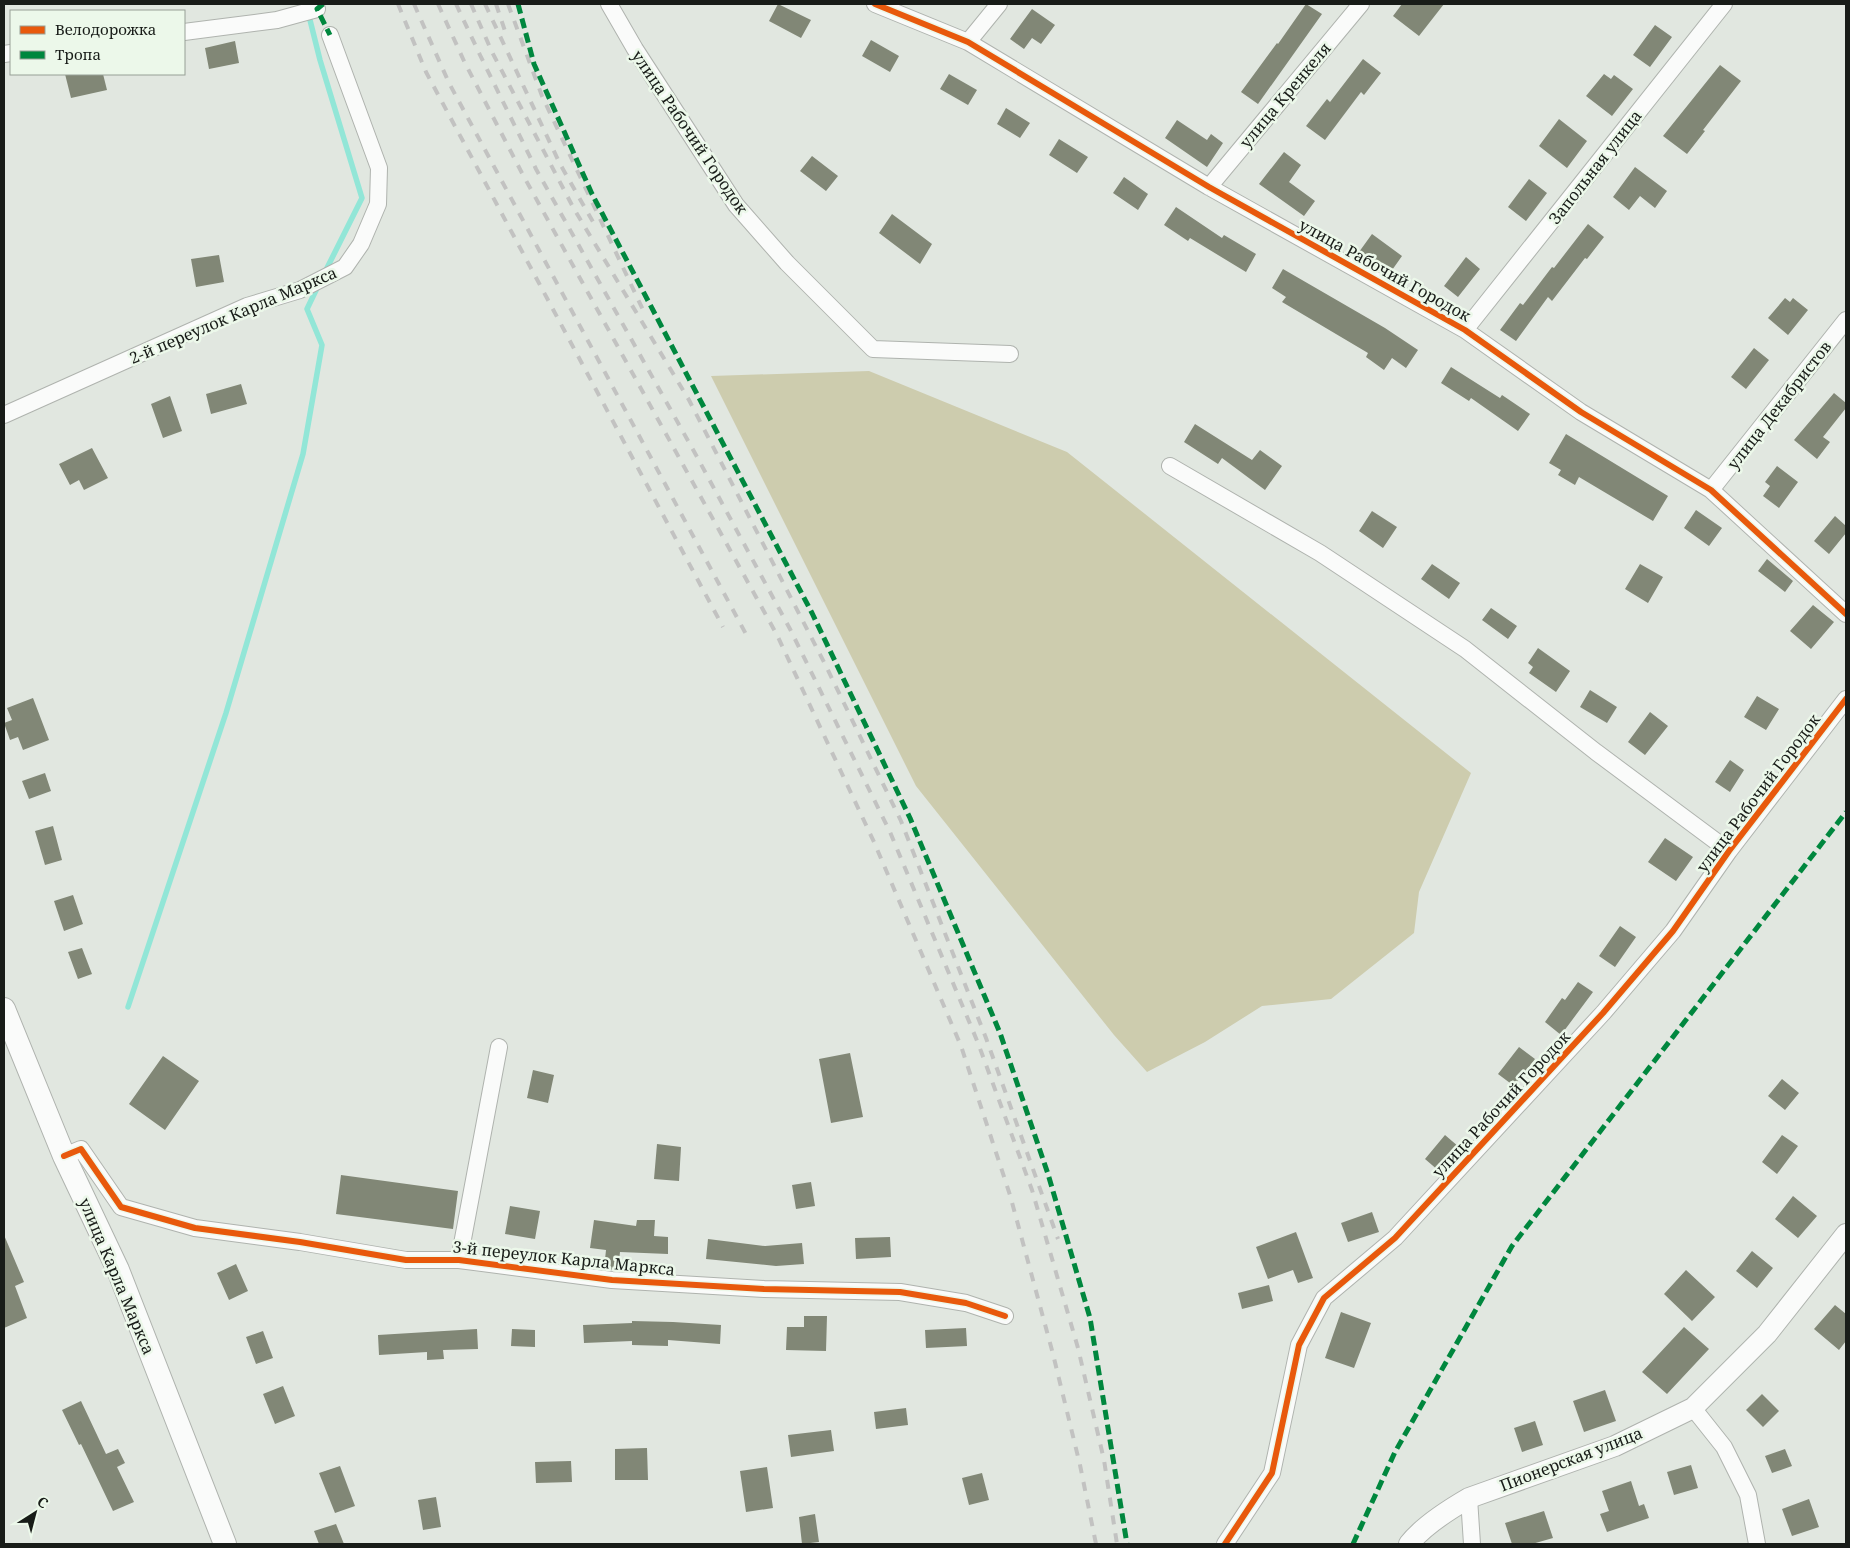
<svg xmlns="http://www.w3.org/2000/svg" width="1850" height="1548" viewBox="0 0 1850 1548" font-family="'Noto Serif',serif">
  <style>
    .green { fill: #cdccae }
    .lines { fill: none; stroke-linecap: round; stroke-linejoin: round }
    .stream { stroke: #92e6d7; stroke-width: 5.5 }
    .building { fill: #818776 }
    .minor-casing { stroke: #afb3ae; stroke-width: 18 }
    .tertiary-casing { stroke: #afb3ae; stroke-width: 22 }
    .secondary-casing { stroke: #afb3ae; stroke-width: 24 }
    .minor { stroke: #fafbfa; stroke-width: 16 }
    .tertiary { stroke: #fafbfa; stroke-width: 20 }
    .secondary { stroke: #fafbfa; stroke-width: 22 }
    .rail { stroke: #c2c2c1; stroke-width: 4; stroke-dasharray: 9 9; stroke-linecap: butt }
    .quiet { stroke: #00873e; stroke-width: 5; stroke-dasharray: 10 5; stroke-linecap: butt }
    .cycleway-casing { stroke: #ecf8ea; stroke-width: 9 }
    .cycleway { stroke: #e8590c; stroke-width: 6 }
    .labels { text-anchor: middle; stroke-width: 5; stroke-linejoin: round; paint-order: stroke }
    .street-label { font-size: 16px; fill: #181c18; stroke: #ecf8ea }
  </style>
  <rect width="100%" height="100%" fill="#e1e7e0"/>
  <!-- green -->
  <path class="green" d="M869,371L1067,452L1471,773L1419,892L1414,933L1331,999L1262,1006L1205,1042L1147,1072L1114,1035L916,786L711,376Z"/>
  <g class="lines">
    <!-- stream -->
    <path class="stream" d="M308,12L320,60L362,198L325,272
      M128,1007L226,713L303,454L322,345L307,309L319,284"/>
  </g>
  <!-- building -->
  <path class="building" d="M778,4L811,20L801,38L769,21Z
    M1306,4L1322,14L1258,104L1241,92L1277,43L1278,44Z
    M1402,4H1444L1419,36L1393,16Z
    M1032,9L1055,25L1041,44L1032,38L1024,49L1010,39Z
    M1655,25L1672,37L1650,67L1633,55Z
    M871,40L899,56L890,72L862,56Z
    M235,41L239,63L209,69L205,48Z
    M1363,59L1381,73L1364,95L1361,92L1325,140L1306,126L1327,99L1330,102Z
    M1720,65L1741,81L1703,130L1705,131L1687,154L1663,136Z
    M65,74H103L107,90L71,98Z
    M949,74L977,90L968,105L940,89Z
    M1604,74L1611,79L1614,75L1633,89L1612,116L1586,96Z
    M1006,108L1030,123L1020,138L997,124Z
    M1559,119L1587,141L1567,168L1539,146Z
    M1177,120L1207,140L1211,134L1223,143L1207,167L1165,138Z
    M1059,139L1088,157L1077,173L1049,155Z
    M1284,152L1301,165L1289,182L1315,201L1304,216L1259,184Z
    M812,156L838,176L826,191L800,171Z
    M1635,167L1667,191L1655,208L1640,196L1629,210L1613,197Z
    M1124,177L1148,194L1138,210L1113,193Z
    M1529,179L1547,193L1526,221L1508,207Z
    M1176,207L1222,238L1224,235L1256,254L1246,272L1190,238L1188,241L1164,225Z
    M892,214L932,244L920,264L879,233Z
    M1588,224L1604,237L1587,259L1585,258L1552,301L1548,297L1516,341L1500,330L1520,303L1523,305L1552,267L1554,268Z
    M1372,234L1402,256L1390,273L1359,252Z
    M219,255L224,282L196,287L191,259Z
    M1466,257L1480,269L1458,297L1444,286Z
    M1283,269L1385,328L1418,350L1406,368L1392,358L1384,370L1366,357L1368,353L1282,302L1286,297L1272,288Z
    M1785,298L1790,302L1793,298L1808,310L1788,335L1768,318Z
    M1754,348L1769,360L1746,389L1731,377Z
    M1451,367L1500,398L1502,395L1530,414L1518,431L1471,398L1469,401L1441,383Z
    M241,384L247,404L211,414L206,394Z
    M1834,393L1846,403V408L1823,437L1830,442L1817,459L1794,440Z
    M170,396L182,431L163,438L151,404Z
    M1195,424L1252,460L1260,450L1282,466L1265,490L1222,458L1218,464L1184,442Z
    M1566,434L1668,496L1653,521L1579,477L1575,485L1558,475L1561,470L1549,463Z
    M92,448L108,478L84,490L79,480L70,485L59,464Z
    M1777,466L1798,482L1779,508L1763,496L1770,486L1765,482Z
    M1696,510L1722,528L1709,546L1684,528Z
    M1372,511L1397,527L1383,548L1359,531Z
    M1835,516L1846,526V533L1829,554L1814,541Z
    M1767,559L1793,581L1785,592L1758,571Z
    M1432,564L1460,583L1449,599L1421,579Z
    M1640,564L1663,577L1648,603L1625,589Z
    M1813,605L1834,622L1811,649L1790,631Z
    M1491,608L1517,626L1508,639L1482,620Z
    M1538,648L1570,671L1556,692L1529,673L1533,667L1528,663Z
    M1590,690L1617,707L1607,723L1580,707Z
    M1757,696L1779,709L1766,730L1744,717Z
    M33,698L49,740L23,750L18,737L10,740L4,723L12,720L7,708Z
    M1650,712L1668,726L1645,755L1628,742Z
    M1730,760L1744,770L1730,792L1715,782Z
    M45,773L51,791L29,799L22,781Z
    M53,826L62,860L45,865L35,831Z
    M1665,838L1693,857L1676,881L1648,862Z
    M73,895L83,924L64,931L54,901Z
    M1620,926L1636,937L1615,967L1599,956Z
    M82,948L92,974L78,979L68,952Z
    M1578,982L1593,992L1561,1035L1545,1022L1562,998L1565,1000Z
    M1519,1047L1535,1059L1514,1086L1498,1074Z
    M850,1053L863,1117L831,1123L819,1059Z
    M163,1056L199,1081L165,1130L129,1104Z
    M533,1070L554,1075L548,1103L527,1098Z
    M1782,1079L1799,1093L1785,1110L1768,1096Z
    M1445,1135L1459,1147L1439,1171L1425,1159Z
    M1782,1135L1798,1146L1777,1174L1762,1162Z
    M657,1144L681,1147L679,1181L654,1179Z
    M341,1175L458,1191L453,1229L336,1214Z
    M811,1182L815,1206L796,1209L792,1185Z
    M1793,1196L1817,1216L1798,1238L1775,1219Z
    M510,1206L540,1211L535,1239L505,1234Z
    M1372,1212L1379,1232L1348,1242L1341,1223Z
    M594,1220L636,1226L637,1220H655L654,1236L668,1237V1254L620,1252L618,1270L604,1269L606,1250L590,1248Z
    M1296,1232L1313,1278L1298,1283L1293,1270L1268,1279L1256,1247Z
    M4,1235L24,1282L15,1286L27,1318L4,1328Z
    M890,1237L891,1257L856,1259L855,1238Z
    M708,1239L765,1246L802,1243L804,1264L776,1266L706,1259Z
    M1752,1251L1773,1268L1757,1288L1736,1271Z
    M236,1264L248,1291L229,1300L217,1273Z
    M1686,1270L1715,1297L1692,1321L1664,1294Z
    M1269,1285L1273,1301L1242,1309L1238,1293Z
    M1835,1305L1846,1314V1341L1839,1350L1814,1329Z
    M1341,1312L1371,1323L1354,1368L1325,1358Z
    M804,1316H827L826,1351L786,1350L787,1327H804Z
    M632,1321L673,1322L721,1325L720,1344L668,1340V1346L632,1345V1341L584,1343L583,1325L632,1323Z
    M1684,1327L1709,1349L1667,1394L1642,1372Z
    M966,1328L967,1346L926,1348L925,1330Z
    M477,1329L478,1349L443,1350L444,1359L427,1360V1352L379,1355L378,1335Z
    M512,1329L535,1330V1347L511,1346Z
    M263,1331L273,1358L256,1364L246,1337Z
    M283,1386L295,1416L275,1424L263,1394Z
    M1605,1390L1616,1421L1584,1432L1573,1401Z
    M1762,1394L1779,1411L1763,1427L1746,1410Z
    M81,1401L106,1454L118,1449L125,1463L117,1467L134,1502L113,1511L81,1444L79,1445L62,1410Z
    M906,1408L908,1425L876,1429L874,1412Z
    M1535,1421L1543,1445L1522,1452L1514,1428Z
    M831,1430L834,1451L791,1457L788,1435Z
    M647,1448L648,1480H615V1449Z
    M1785,1449L1792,1466L1772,1473L1765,1456Z
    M571,1461L572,1482L536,1483L535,1462Z
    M1691,1465L1698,1488L1674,1495L1667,1472Z
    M340,1466L355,1506L335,1513L319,1473Z
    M767,1467L773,1508L746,1512L740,1471Z
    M982,1473L989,1500L969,1505L962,1478Z
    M1631,1481L1639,1506L1644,1504L1649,1518L1607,1532L1600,1514L1609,1511L1602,1491Z
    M436,1497L441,1527L423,1530L418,1500Z
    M1809,1499L1819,1527L1792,1536L1782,1509Z
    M1544,1511L1553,1538L1532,1544H1512L1505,1523Z
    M815,1514L819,1542L802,1544L799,1517Z
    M336,1524L344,1544H319L314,1531Z"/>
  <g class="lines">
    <defs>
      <path id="minor" d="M609,4L635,49L736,205L787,263L873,349L1010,354
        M875,4L968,42L1209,187L1465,330L1581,412L1711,490L1846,614
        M184,32L277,20L317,9
        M968,42L999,4
        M4,54L11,53
        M1209,187L1361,4
        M1465,330L1724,4
        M4,415L247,306L300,290L345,267L361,244L378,204L379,168L330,35
        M1170,466L1320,553L1465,649L1596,752L1729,851
        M1711,490L1846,320
        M64,1156L81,1149L121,1207L195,1228L300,1242L406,1260H459L612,1280L764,1289L900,1292L966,1303L1005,1316
        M459,1260L499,1047
        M1693,1408L1724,1447L1748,1495L1757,1544
        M1469,1498L1472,1544
        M1225,1544L1272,1473L1299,1345L1324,1298L1395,1238L1603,1013L1673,931L1729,851L1846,699"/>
      <path id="tertiary" d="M1409,1544C1423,1526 1450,1509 1469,1498L1615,1446L1693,1408L1767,1334L1846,1234"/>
      <path id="secondary" d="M4,1009L64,1156L118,1270L225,1544"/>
    </defs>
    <!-- minor casing -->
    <use href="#minor" class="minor-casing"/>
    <!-- tertiary casing -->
    <use href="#tertiary" class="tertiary-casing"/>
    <!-- secondary casing -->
    <use href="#secondary" class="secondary-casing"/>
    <!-- minor -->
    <use href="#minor" class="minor"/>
    <!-- tertiary -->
    <use href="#tertiary" class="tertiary"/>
    <!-- secondary -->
    <use href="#secondary" class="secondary"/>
    <!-- rail -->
    <path class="rail" d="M398,4L426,72L723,627
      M414,4L449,83L747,636
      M438,4L464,61L523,175L777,635L874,842L961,1046L1010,1195L1053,1354L1080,1465L1096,1544
      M456,4L480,55L536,169L696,455L790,629L890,832L978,1043L1032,1190L1078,1348L1104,1460L1117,1544
      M471,4L492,52L574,209L689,400L825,664L901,821L986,1038L1058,1239
      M485,4L560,164L597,229
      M496,4L507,37
      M508,4L542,96L644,312"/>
    <!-- quiet -->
    <path class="quiet" d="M323,4L317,9L330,35
      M518,4L534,64L592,194L812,613L910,818L1000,1033L1048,1174L1090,1318L1127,1544
      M1353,1544L1395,1452L1512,1246L1846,812"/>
    <defs>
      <path id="cycleway" d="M875,4L968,42L1209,187L1465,330L1581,412L1711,490L1846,614
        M64,1156L81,1149L121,1207L195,1228L300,1242L406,1260H459L612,1280L764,1289L900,1292L966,1303L1005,1316
        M1225,1544L1272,1473L1299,1345L1324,1298L1395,1238L1603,1013L1673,931L1729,851L1846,699"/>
    </defs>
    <!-- cycleway casing -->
    <use href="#cycleway" class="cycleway-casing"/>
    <!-- cycleway -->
    <use href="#cycleway" class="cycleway"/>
  </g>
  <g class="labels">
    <!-- street labels -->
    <g class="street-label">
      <text transform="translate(1285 95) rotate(-50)" y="6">улица Кренкеля</text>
      <text transform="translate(690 132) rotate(56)" y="6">улица Рабочий Городок</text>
      <text transform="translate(1595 167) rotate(-52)" y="6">Запольная улица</text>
      <text transform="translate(1385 270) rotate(29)" y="6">улица Рабочий Городок</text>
      <text transform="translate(233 315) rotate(-23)" y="6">2-й переулок Карла Маркса</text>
      <text transform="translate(1779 405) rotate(-52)" y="6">улица Декабристов</text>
      <text transform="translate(1758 793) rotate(-53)" y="6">улица Рабочий Городок</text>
      <text transform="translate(1501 1104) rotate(-47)" y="6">улица Рабочий Городок</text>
      <text transform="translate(564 1258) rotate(6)" y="6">3-й переулок Карла Маркса</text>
      <text transform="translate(117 1276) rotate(67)" y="6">улица Карла Маркса</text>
      <text transform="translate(1571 1459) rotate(-21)" y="6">Пионерская улица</text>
    </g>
  </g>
  <!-- border -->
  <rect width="1850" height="1548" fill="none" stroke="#181c18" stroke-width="10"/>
  <!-- legend -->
  <rect x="10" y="10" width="175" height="65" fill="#ecf8ea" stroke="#97a096"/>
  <rect x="20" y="26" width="25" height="8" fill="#e8590c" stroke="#97a096"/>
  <text x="55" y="35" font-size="15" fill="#181c18">Велодорожка</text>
  <rect x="20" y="51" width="25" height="8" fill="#00873e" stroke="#97a096"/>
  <text x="55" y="60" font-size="15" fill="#181c18">Тропа</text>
  <!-- north arrow -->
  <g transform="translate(35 1513) rotate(36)" stroke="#ecf8ea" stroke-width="4" paint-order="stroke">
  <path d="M0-4L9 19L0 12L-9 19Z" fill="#181c18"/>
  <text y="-8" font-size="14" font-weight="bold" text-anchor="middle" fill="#181c18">С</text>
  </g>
</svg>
